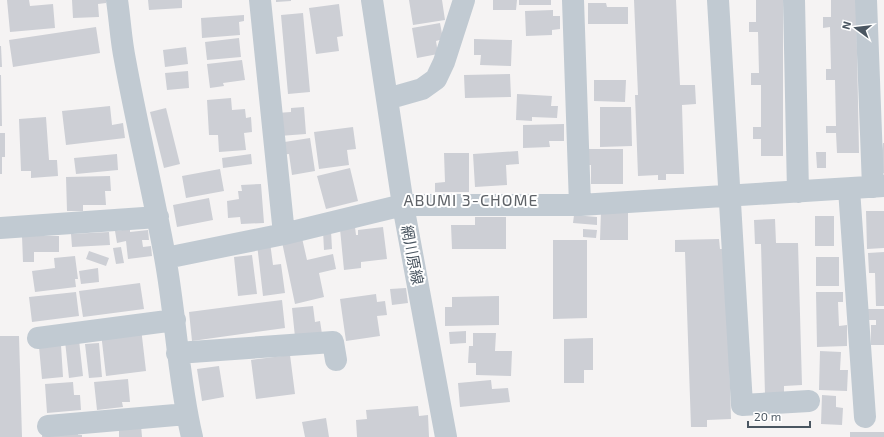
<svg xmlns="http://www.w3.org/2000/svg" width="884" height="437" viewBox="0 0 884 437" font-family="'Exo 2','Noto Sans JP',sans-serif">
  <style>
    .building { fill: #cdcfd5 }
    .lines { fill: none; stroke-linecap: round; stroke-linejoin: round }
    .minor { stroke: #c1cad2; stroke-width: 22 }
    .labels { text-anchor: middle; stroke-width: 4; stroke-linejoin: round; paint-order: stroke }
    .street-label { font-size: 15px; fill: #4a5661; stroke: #fff }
    .neighbourhood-label { font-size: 16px; letter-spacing: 1px; fill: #5f6368; stroke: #fff }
  </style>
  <rect width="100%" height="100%" fill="#f5f3f3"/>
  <!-- building -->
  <path class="building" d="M7,0H29L30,6L53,4L55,28L10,32Z
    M72,0H106V3L98,4L99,17L73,18Z
    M148,0H182V8L149,10Z
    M276,0H291V1L276,2Z
    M409,0H442L445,20L413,25Z
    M493,0H517L516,10H493Z
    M519,0H551V5H519Z
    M634,0H676L680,85H695L696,104L682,105L684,174H666V180H658V175L638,176L635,95H638Z
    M756,0H783V156H761V139H753V127H761V85H751V73H759L758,32H749V22H756Z
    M831,0H856L859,153H837L836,133H826V126H836L835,80H826V69H831L830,27L823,28V17H831Z
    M588,3H606L607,7H628V24H588Z
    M339,4L343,36L337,37L339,51L316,54L309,8Z
    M553,10V16H560V29L552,30V35L526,36L525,11Z
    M303,13L310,92L288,94L281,15Z
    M244,15V21L239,22L240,35L202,38L201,18Z
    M440,23L443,39L436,41L438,54L417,58L412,28Z
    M96,27L100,53L13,67L9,40Z
    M239,38L241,57L207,60L205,42Z
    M474,39L512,40L511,66L480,65L481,55H474Z
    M0,46H1L2,67H0Z
    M186,47L188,64L165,67L163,50Z
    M242,60L245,80L223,83L224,86L210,88L207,64Z
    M188,71L189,88L167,90L165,73Z
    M510,74L511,97L465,98L464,75Z
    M0,75H1L2,126H0Z
    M594,80H626L625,102L594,101Z
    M517,94L552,96L551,106H558L557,118L532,117V121L516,120Z
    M231,98L232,110L245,109L246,118L251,117L252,132L244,133L246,150L219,152L218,135H209L207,100Z
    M110,106L112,125L123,123L125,138L66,145L62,111Z
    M304,107L306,134L279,136L277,113L291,112V108Z
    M600,107H631L632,146L600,147Z
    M166,108L180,164L164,168L150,112Z
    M46,117L49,160H57L58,176L31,178V171H21L19,119Z
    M564,124V141H549L550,147L523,148V125Z
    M353,127L356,149L347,150L349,165L319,169L314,132Z
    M0,133H5V157H2V174H0Z
    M310,138L315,171L292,175L289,154L279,155L278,143Z
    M883,143H884V173H879Z
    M586,149H623V184H591V165H586Z
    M518,151L519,164L506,165L507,185L475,187L473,154Z
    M816,152H826V168H817Z
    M444,153H469V192H435V183L445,182Z
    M117,154L118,170L76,174L74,158Z
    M251,154L252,164L223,168L222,158Z
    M350,168L358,201L326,209L317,176Z
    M220,169L224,191L186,198L182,176Z
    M110,176L111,191H105L106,205H83V211H67L66,177Z
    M261,184L264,223L241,224L240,217L228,218L227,201L239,199L238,191H242L241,185Z
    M209,198L213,220L177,227L173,205Z
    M601,211H628V240H600Z
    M866,211H884V248L867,249Z
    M574,215L597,217V225L573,223Z
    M815,216H834V246H815Z
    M475,217H506V249H452L451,225H475Z
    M775,219L776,243H798L802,385L784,386V394L765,395L761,244H755L754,220Z
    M355,227L356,235H358V230L383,227L387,259L361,262V268L344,270L340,229Z
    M130,229V232L148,230L149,240H142L143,247L151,246L152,256L128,259L126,241L117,243L115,231Z
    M583,229L597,230L596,238L583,237Z
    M323,231H331L332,249L324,250Z
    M109,232L110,245L72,247L71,234Z
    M22,236H59V252H34V262H23Z
    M302,238L307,260L333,254L336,269L319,273L324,297L295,304L282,242Z
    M719,239L720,249H726L731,419L707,420V427H691L685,252H675V240Z
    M553,240H587V318L553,319Z
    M270,242L273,265L281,264L285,293L263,296L257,244Z
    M121,247L124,263L116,264L113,248Z
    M89,251L109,258L106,266L86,259Z
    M884,252V306H876L875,273H869L868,253Z
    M252,255L257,294L238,296L234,257Z
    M75,256L78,279H75L76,287L35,292L32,271L55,268L54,258Z
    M816,257H839V286H816Z
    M98,268L99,282L81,284L79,271Z
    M140,283L144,309L83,317L79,291Z
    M406,288L408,303L392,305L390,289Z
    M76,292L79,316L32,322L29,297Z
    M816,292H843V302H838L839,326L847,325V346L817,347Z
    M376,294L377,302L385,301L387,315L377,316L380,336L346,341L340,299Z
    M499,296V325L445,326V307H452V297Z
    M282,300L285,328L192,341L189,312Z
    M313,306L315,322L320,321L322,334L295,337L292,308Z
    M868,309H884V345H871V325H876V320H868Z
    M141,328L146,371L106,376L101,333Z
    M466,331V343L450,344L449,332Z
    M473,333H496L495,351H512L511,376L476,375V363H468L469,346H473Z
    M0,336H19L22,437H0Z
    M593,338V370H584V383H564V339Z
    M79,340L83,376L69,378L65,341Z
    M99,343L102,377L89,378L85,344Z
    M61,345L63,377L42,379L39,347Z
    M820,351L841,352L840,370H848L847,391L819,390Z
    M290,355L295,394L256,399L251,360Z
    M219,366L224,397L202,401L197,369Z
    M128,379L130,402H122L123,407L97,410L94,382Z
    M491,380L492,389L508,388L510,402L460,407L458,383Z
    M73,382L74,395H80L81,410L47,413L45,384Z
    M822,395L836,396V407L843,408L842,425L821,424Z
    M418,406L419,416L428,415L429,437H357L356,420L367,419L366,410Z
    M326,418L329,437H305L302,422Z
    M141,425L142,437H119V426Z
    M78,429V435H82V437H42V430Z
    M850,432H884V437H850Z"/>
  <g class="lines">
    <!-- minor -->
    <path class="minor" d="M117,0C120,20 121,41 125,60C137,126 153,191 165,257C176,317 178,378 192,437
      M260,0L284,234
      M372,0L403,205L446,437
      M573,0L580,205
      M718,0L742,405L809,401
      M794,0L798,192
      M866,0L873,187
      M387,99L422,89L436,79L444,62L464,0
      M849,189L865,417
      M0,228L158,217
      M166,258L284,234L403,205H580L884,186
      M38,338L175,320
      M177,353L333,342L336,360
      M48,426L187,414"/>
  </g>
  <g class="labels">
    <!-- street labels -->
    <g class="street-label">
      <text transform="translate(412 255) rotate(79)" y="5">網川原線</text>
    </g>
    <!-- neighbourhood labels -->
    <g class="neighbourhood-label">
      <text x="471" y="206">ABUMI 3-CHOME</text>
    </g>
  </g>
  <!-- north arrow -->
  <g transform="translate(856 28) rotate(285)" stroke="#ffffff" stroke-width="3" paint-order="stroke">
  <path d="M0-3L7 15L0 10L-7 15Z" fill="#4a5661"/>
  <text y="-6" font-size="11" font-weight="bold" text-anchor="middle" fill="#4a5661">N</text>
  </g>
  <!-- scale -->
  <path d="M748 421v6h62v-6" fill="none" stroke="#4a5661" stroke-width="2"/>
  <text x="754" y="421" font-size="12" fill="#4a5661" stroke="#ffffff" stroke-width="3" paint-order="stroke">20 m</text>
</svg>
